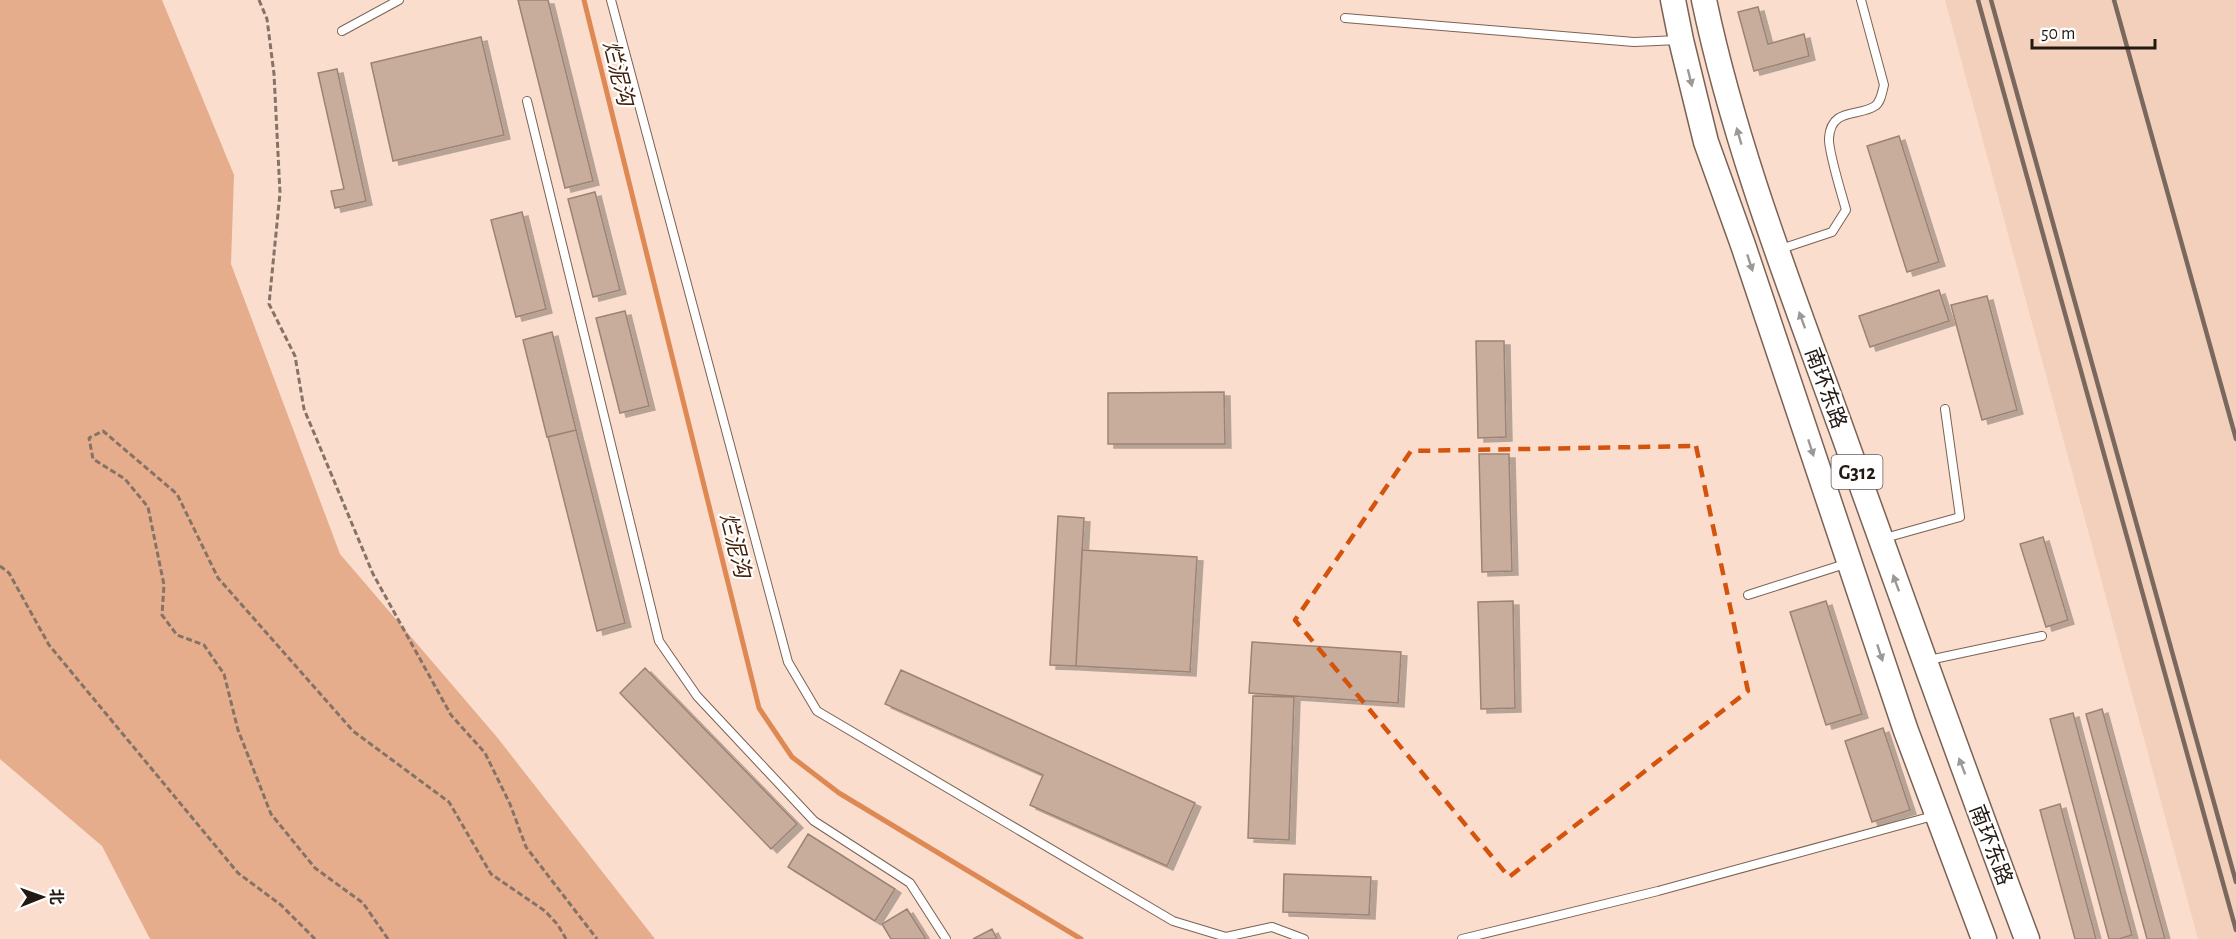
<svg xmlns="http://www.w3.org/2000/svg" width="2236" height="939" viewBox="0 0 2236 939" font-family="'Alegreya Sans','Noto Sans SC',sans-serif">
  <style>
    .built { fill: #f3d0bb }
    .green { fill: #e5ad8c }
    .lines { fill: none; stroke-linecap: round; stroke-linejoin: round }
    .stream { stroke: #de8953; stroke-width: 5 }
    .building { fill: #c8ad9d; stroke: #9c8374; stroke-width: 1.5; filter: url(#shadow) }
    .service-casing { stroke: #7a6254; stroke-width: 10 }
    .trunk-casing { stroke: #7a6254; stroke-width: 27 }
    .path { stroke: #867368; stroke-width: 3; stroke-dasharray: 6 3; stroke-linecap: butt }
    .service { stroke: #fff; stroke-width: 8 }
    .trunk { stroke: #fff; stroke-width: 24 }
    .rail { stroke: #7a685e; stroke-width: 4.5 }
    .oneway { fill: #9c9895 }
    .marked { fill: none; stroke: #d4530d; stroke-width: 4.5; stroke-dasharray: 12 8; stroke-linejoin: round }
    .labels { text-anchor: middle; stroke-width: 4.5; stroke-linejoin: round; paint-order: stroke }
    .shield { fill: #fff; stroke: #655e5a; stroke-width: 1.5 }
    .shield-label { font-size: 20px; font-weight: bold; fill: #231913 }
    .street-label { font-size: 21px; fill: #231913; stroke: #fff }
    .water-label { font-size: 22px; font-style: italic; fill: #45220b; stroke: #fff }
  </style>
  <defs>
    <filter id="shadow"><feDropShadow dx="6" dy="4" stdDeviation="0" flood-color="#0004"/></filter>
  </defs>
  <rect width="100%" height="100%" fill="#faddcd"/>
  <!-- built -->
  <path class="built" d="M1945,0H2236V939H2198Z"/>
  <!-- green -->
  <path class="green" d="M0,0H162L234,175L231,264L340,554L496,736L655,939H150L102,846L0,759Z"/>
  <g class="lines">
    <!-- stream -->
    <path class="stream" d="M584,0L759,708L792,757L839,793L1081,939"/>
  </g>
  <!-- building -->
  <path class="building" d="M518,0H548L593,181L565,188Z
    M1758,7L1768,44L1804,34L1809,56L1754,71L1738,12Z
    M481,37L504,135L393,161L371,63Z
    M337,69L366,201L335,208L331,191L344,189L318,73Z
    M1899,136L1939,262L1907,272L1867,146Z
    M595,192L620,290L593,297L568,199Z
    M522,212L546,309L516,317L491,220Z
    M1939,290L1949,321L1870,347L1859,316Z
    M1987,296L2017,410L1982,420L1951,305Z
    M625,311L649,406L620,413L596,318Z
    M552,332L576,430L547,437L523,340Z
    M1476,341H1504L1506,437L1478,438Z
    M1224,392L1225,444H1108V393Z
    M576,430L625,623L597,631L548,437Z
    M1479,454H1509L1512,571L1482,572Z
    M1058,516L1084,518L1076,666L1050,665Z
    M2043,537L2068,620L2046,627L2020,544Z
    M1082,550L1197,557L1190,672L1076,666Z
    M1513,601L1515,708L1481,709L1478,602Z
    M1826,601L1862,714L1826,725L1790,612Z
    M1252,642L1401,652L1398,703L1249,693Z
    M645,668L797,824L771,849L620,693Z
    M901,670L1195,803L1167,866L1030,805L1043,775L885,704Z
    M1253,696L1294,697L1289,840L1248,838Z
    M2102,709L2165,939H2147L2086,714Z
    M2073,713L2132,935L2119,939H2109L2050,719Z
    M1883,728L1910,810L1872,822L1845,741Z
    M2060,804L2096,939H2075L2040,810Z
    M808,834L895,889L875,921L788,867Z
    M1284,874L1371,877L1369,915L1283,912Z
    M907,909L926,939H891L882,924Z
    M992,929L997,939H973Z"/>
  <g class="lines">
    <defs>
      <path id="service" d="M611,0L788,662L817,711L1173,921L1226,937L1272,927L1304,939
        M1345,18L1634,42L1679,40
        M342,31L399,0
        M527,101L659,641L697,696L814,821L910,883L946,939
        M1778,250L1832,232L1846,210C1842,195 1828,151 1829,138C1831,107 1859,117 1875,106C1881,102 1882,92 1884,85L1861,0
        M1885,538L1960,517L1945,409
        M1748,595L1845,564
        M1929,660L2042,636
        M1462,939L1658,891L1933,816"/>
      <path id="trunk" d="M1673,0L1681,40L1706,142L1743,245L1906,731L1984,939
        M1704,0C1735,147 1790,287 1841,428C1902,598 1963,769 2027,939"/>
    </defs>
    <!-- service casing -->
    <use href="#service" class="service-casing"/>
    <!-- trunk casing -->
    <use href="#trunk" class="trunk-casing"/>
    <!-- path -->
    <path class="path" d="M259,0L267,19L274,74L280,193L269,304L295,356L304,409L373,574L451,715L485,753L510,804L526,847L597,939
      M0,566L9,573L49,645L238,873L281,905L315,939
      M388,939L363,903L315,868L271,814L238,730L224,674L204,645L177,635L162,615L164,585L148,507L125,479L93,459L89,438L103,431L177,494L218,578L353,731L449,802L491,874L545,911L558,925L566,939"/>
    <!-- service -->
    <use href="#service" class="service"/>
    <!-- trunk -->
    <use href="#trunk" class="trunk"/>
    <!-- rail -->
    <path class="rail" d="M1978,0L2236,930
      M1991,0L2236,882
      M2114,0L2236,439"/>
  </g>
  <!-- one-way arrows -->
  <defs><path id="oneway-solid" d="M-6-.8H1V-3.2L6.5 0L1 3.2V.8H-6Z" transform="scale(1.5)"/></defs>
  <g class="oneway">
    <use href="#oneway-solid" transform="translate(1690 78) rotate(76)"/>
    <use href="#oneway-solid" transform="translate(1739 136) rotate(-106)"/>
    <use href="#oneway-solid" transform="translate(1750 263) rotate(72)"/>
    <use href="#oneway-solid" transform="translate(1802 320) rotate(-110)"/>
    <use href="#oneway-solid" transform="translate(1811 448) rotate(72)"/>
    <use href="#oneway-solid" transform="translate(1896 583) rotate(-110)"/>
    <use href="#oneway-solid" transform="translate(1880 653) rotate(72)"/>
    <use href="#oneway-solid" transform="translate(1962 766) rotate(-111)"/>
  </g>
  <!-- marked area -->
  <path class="marked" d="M1696,446L1748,691L1509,877L1295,620L1411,451Z"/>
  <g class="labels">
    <!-- shield labels -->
    <rect class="shield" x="1831.5" y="455" width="51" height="34" rx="4.5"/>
    <g class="shield-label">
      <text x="1857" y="479">G312</text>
    </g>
    <!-- street labels -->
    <g class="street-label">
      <text transform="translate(1826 388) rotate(70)" y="7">南环东路</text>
      <text transform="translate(1991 845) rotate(69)" y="7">南环东路</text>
    </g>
    <!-- water labels -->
    <g class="water-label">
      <text transform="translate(619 73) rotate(76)" y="8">烂泥沟</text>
      <text transform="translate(736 545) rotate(76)" y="8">烂泥沟</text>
    </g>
  </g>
  <!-- north arrow -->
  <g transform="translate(42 897) rotate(89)" stroke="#ffffff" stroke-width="4.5" paint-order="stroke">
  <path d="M0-4.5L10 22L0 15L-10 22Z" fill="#231913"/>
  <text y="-9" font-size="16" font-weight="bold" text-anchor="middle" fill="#231913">北</text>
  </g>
  <!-- scale -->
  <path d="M2032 39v9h123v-9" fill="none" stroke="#231913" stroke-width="3"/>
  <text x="2041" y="39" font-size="18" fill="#231913" stroke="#ffffff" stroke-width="4.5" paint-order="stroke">50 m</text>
</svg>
